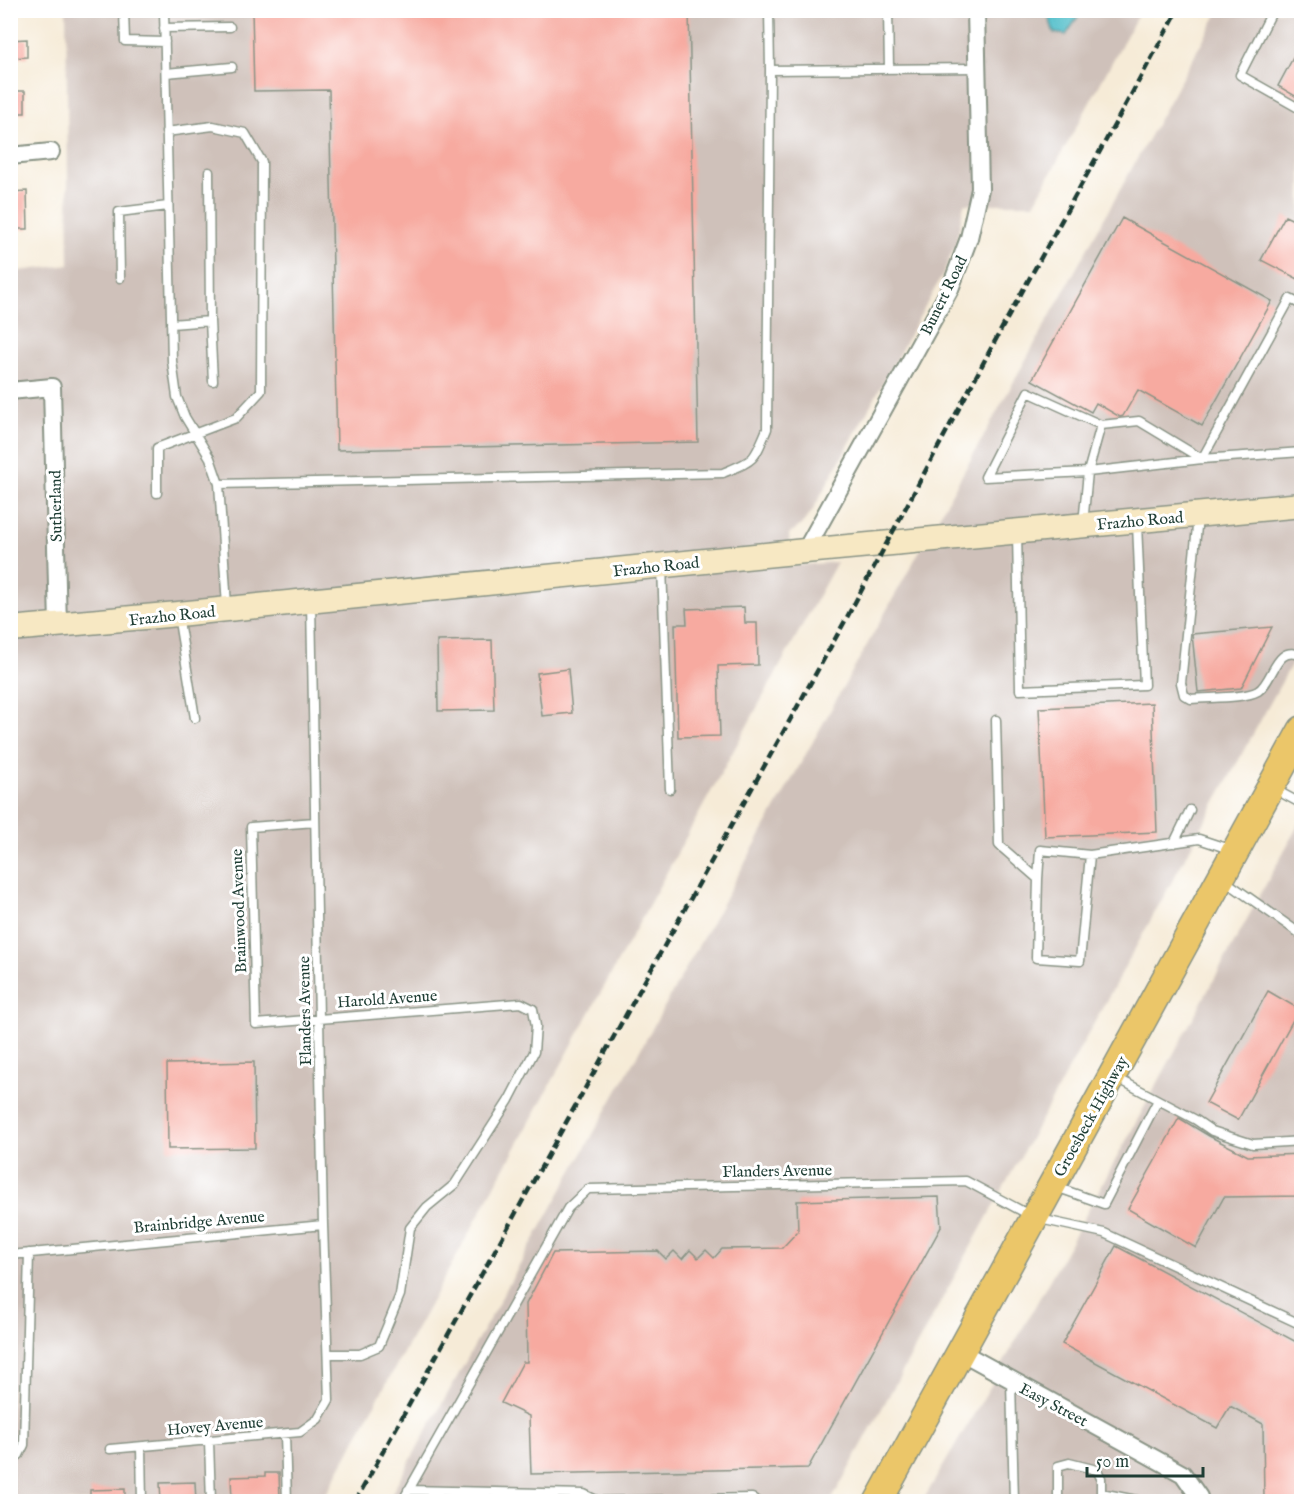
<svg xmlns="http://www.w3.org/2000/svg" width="1312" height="1512" viewBox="0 0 1312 1512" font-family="'IM FELL English',serif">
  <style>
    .industrial { fill: #cfc1ba }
    .water { fill: #52bfcb; stroke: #387e80; stroke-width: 1.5 }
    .building { fill: #f7aaa0 }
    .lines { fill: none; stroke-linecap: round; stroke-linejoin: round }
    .lane-casing { stroke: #8a9486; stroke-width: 11 }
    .street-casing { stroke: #8a9486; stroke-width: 20 }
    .secondary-casing { stroke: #8a9486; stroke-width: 27 }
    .primary-casing { stroke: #8a9486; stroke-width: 30 }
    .lane { stroke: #fff; stroke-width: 8 }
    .street { stroke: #fff; stroke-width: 16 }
    .secondary { stroke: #f7e8c3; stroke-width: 24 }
    .primary { stroke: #ebc669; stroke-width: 27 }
    .rail { stroke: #1f3d34; stroke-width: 4.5; stroke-dasharray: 9 4.5; stroke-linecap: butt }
    .labels { text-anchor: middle; stroke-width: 6; stroke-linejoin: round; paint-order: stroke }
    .street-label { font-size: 16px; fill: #1f3d34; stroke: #fff }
  </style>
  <rect width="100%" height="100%" fill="#fff"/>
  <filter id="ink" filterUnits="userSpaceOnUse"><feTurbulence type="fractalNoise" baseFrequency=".0167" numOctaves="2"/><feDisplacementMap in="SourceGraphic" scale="12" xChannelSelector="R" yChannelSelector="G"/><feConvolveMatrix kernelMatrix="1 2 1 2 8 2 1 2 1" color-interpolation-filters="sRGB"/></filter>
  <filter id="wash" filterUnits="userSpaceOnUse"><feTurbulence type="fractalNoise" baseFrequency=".008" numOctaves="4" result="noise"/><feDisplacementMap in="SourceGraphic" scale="24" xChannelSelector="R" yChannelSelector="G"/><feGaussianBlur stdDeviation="1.35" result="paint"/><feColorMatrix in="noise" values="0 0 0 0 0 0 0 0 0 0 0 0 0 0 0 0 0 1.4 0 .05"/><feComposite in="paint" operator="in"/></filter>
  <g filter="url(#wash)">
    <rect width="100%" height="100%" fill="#f6ebd7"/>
    <!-- industrial -->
    <path class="industrial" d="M66,11H1140L1034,204H964L956,244L942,276L811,513L800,526L789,534L790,566L837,562L322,1501L11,1502L10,272L69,265Z
      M1219,11H1301V647L831,1501L387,1502L946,504Z
      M1301,820V1501L922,1502L990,1387L1072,1240Z"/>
    <!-- water -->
    <path class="water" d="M1047,11V10L1082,11L1066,35L1054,33Z"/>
    <g id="blocks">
      <!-- building -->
      <path class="building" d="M252,10H689L698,442L337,450L329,90L254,91Z
        M27,39V57L10,58V40Z
        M1302,41V100L1278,86Z
        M10,91H25V113H10Z
        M27,191L28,229H10V192Z
        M1285,216L1302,224V281L1261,260Z
        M1122,218L1272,301L1202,426L1138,390L1123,416L1120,417L1096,403L1091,412L1032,380Z
        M744,607L745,623H757L758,665L718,666L720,736L678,737L675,624H687L686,609Z
        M1272,627L1241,688L1198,692L1192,634Z
        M492,640L494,710L438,711L437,641Z
        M568,669L572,713L542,716L537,673Z
        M1152,703L1157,832L1045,837L1039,708Z
        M1268,991L1299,1009L1238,1120L1206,1103Z
        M254,1062L255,1148L168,1149L167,1064Z
        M1179,1118L1209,1136L1248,1156L1302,1154V1196L1224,1197L1196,1248L1128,1209Z
        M939,1197L941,1227L808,1468L531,1474L529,1416L501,1403L523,1362H527L526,1304L553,1253L658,1251L666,1259L674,1251L682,1259L690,1250L698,1258L706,1250L714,1258L722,1249L782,1248L798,1231L797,1201Z
        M1116,1246L1302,1345V1502H1264L1263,1424L1230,1406L1217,1428L1062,1344Z
        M265,1473H279L280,1501L232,1502L231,1477L265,1476Z
        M195,1482L196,1502H161L160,1483Z
        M125,1489V1502H90V1490Z"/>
    </g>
  </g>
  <g filter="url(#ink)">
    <use href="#blocks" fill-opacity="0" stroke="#8a9486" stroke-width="1.5"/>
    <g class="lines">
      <defs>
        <path id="lane" d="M124,10L125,41L165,42
          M164,10L172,361L177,397L185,417L210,458L219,484L227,606
          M769,10L770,70
          M888,10L889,69
          M1273,10L1240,75L1302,110
          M164,28L230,27
          M166,73L232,67
          M209,172L210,321
          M120,278L119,212L168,206
          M171,324L210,321L213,381
          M1028,392L1101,425L1088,472L985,477Z
          M1101,425L1139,421L1202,459L1290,299L1302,305
          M219,484L723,473C756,459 753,462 767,429L770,70L977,68
          M157,493V448L236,418L261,391L262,162L245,133L213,126L166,132
          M1198,517L1181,683L1184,695L1191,699C1208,697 1244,699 1258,691C1274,681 1275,643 1302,656
          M1083,524L1088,472L1202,459L1302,452
          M1017,532L1020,690L1144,685L1137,524
          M662,566L670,789
          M178,615L195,718
          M996,720L999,845L1038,879L1036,958L1080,961L1090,855
          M1274,789L1302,804
          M315,822L251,827L256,1024L521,1003L533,1009L536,1026L534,1052L509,1100L455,1184L427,1207L410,1228L400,1295L379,1346L360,1354H329
          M1174,843L1190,810
          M1038,879L1040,850L1090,855L1199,839L1232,850
          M1224,880L1302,935
          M1115,1077L1196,1120L1212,1131L1253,1144L1302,1141
          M1056,1187L1104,1204L1158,1100
          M10,1255L323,1225
          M1011,1381L1014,1502
          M285,1434L287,1502
          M209,1441L211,1502
          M141,1447L142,1502
          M110,1449L300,1432L318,1419L329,1400L323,1225L311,603
          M10,1460L19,1455L24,1445L29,1253
          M408,1490L584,1494L598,1501L752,1498L759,1502
          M402,1502L568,1208L588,1189L966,1181L1035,1218L1104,1233L1302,1325
          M1058,1502V1466L1069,1463L1097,1470L1101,1478V1493L1146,1502"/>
        <path id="street" d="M10,156L51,152
          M10,391L52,387L58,626
          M805,551L950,289L969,238L980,189L976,10
          M961,1352L1183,1474L1199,1497L1200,1502"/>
        <path id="secondary" d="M10,629L178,614L805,551L1302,505"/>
        <path id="primary" d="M878,1502L1302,730"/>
      </defs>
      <!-- lane casing -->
      <use href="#lane" class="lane-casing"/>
      <!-- street casing -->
      <use href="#street" class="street-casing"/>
      <!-- secondary casing -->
      <use href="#secondary" class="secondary-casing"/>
      <!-- primary casing -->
      <use href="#primary" class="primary-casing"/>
      <!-- lane -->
      <use href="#lane" class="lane"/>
      <!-- street -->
      <use href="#street" class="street"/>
      <!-- secondary -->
      <use href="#secondary" class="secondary"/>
      <!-- primary -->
      <use href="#primary" class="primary"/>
      <!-- rail -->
      <path class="rail" d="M355,1502L845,621L1002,328L1178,10"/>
    </g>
  </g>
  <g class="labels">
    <!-- street labels -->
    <g class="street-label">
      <text transform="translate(943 295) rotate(-64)" y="6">Bunert Road</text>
      <text transform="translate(55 506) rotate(-91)" y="6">Sutherland</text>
      <text transform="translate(1140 520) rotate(-5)" y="6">Frazho Road</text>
      <text transform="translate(656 566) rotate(-6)" y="6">Frazho Road</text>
      <text transform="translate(172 615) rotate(-6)" y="6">Frazho Road</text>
      <text transform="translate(238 911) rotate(-92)" y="6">Brainwood Avenue</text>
      <text transform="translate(387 998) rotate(-4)" y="6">Harold Avenue</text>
      <text transform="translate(304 1011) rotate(-91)" y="6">Flanders Avenue</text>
      <text transform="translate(1090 1116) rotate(-61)" y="6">Groesbeck Highway</text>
      <text transform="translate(777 1170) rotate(-1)" y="6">Flanders Avenue</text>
      <text transform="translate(199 1221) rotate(-5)" y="6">Brainbridge Avenue</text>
      <text transform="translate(1054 1404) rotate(28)" y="6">Easy Street</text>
      <text transform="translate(215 1425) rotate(-5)" y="6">Hovey Avenue</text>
    </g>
  </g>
  <!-- margin -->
  <rect width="1312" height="1512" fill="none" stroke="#fff" stroke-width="36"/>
  <!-- scale -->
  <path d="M1087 1467v9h116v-9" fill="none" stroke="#1f3d34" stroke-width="3"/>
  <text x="1096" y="1467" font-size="18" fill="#1f3d34" stroke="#ffffff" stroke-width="4.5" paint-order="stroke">50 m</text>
</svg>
